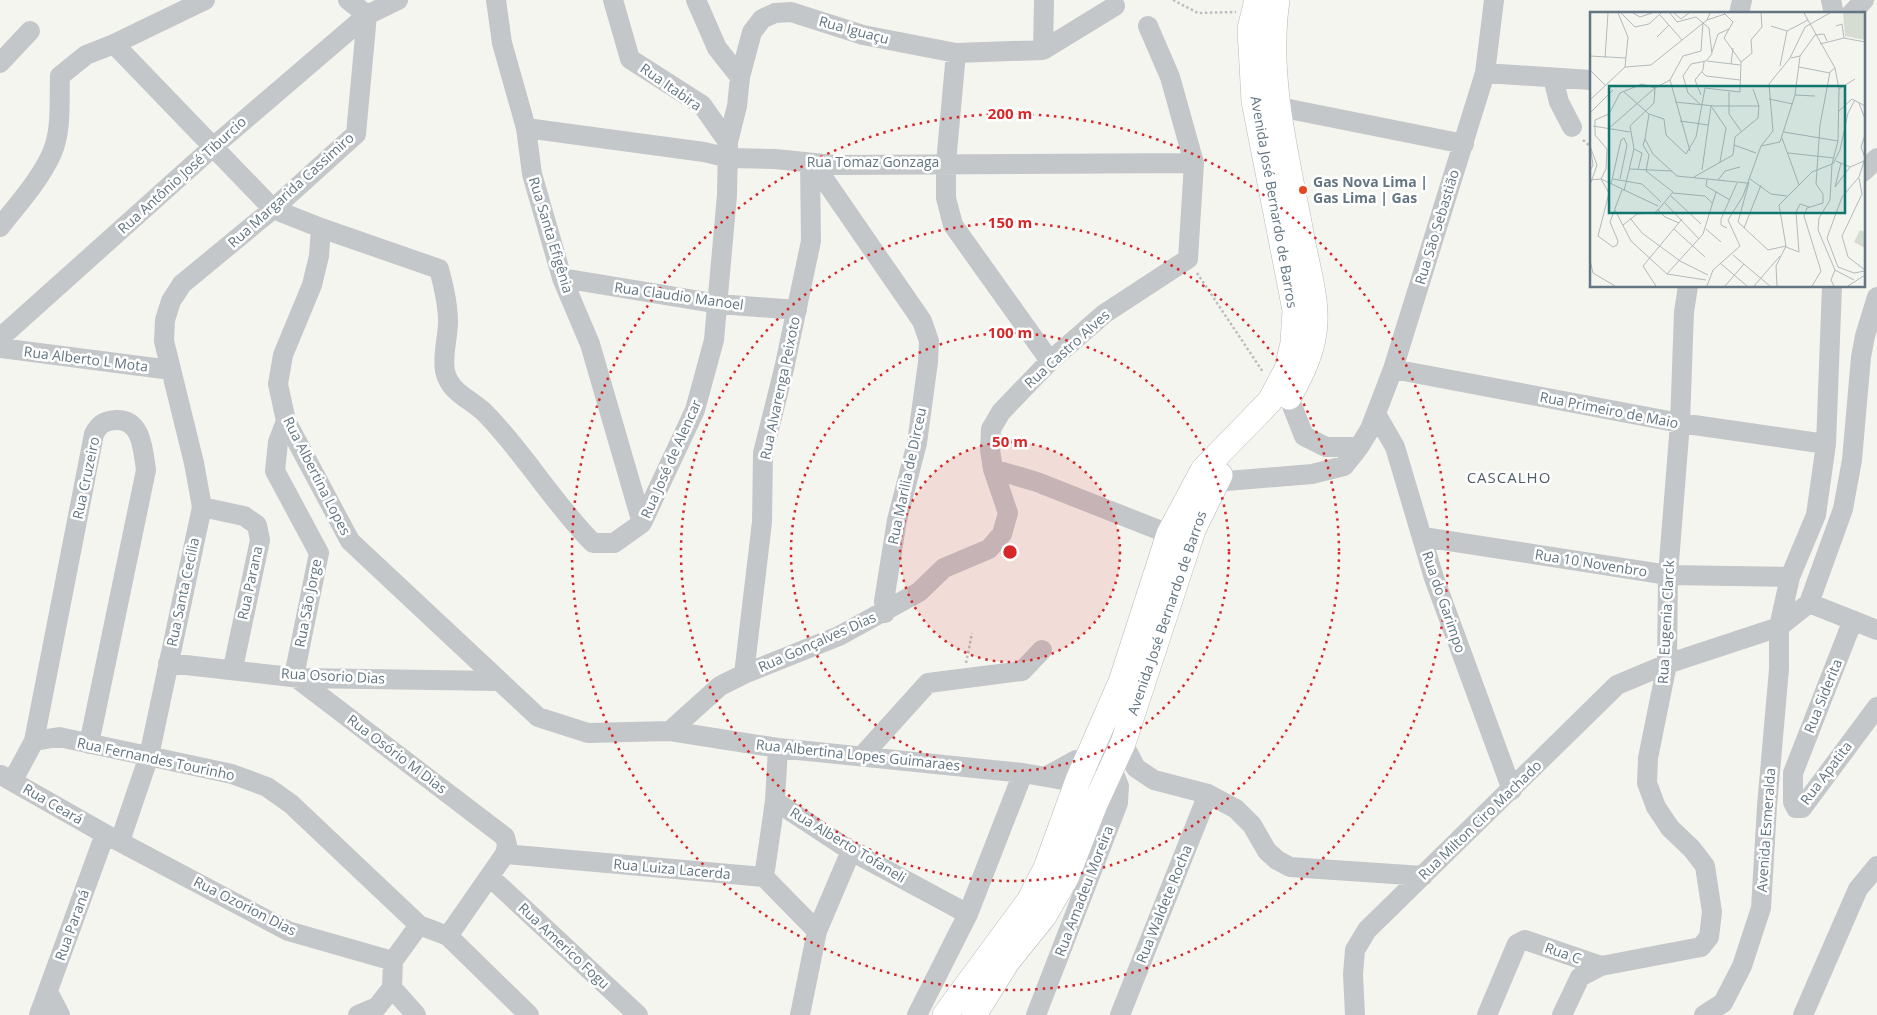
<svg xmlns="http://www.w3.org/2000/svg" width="1877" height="1015" viewBox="0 0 1877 1015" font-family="'Open Sans',sans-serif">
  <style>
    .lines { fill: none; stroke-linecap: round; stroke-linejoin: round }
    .major-casing { stroke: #b4b9bc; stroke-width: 26 }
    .path { stroke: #bbbdbf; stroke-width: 2.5; stroke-dasharray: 2.5 2.5; stroke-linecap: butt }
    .minor { stroke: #c4c7ca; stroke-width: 20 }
    .major { stroke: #fff; stroke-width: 25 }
    .ring { fill: none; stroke: #d62828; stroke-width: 2.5; stroke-dasharray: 2.5 5 }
    .poi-dot { fill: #e7471e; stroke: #fff; stroke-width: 2 }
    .labels { text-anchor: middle; stroke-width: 5; stroke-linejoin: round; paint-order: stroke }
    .street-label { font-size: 14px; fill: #637582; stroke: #fff }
    .poi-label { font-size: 14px; font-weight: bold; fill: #637582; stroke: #fff; text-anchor: start }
    .neighbourhood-label { font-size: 15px; letter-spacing: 1px; fill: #515e67; stroke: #fff }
    .inset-road { fill: none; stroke: #b2babd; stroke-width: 1 }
    .view { fill: #0f766e; fill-opacity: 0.15; stroke: #0f766e; stroke-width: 2.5 }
    .inset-edge { fill: none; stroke: #637582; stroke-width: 2.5 }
    .centre { fill: #d62828; stroke: #fff; stroke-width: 2.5 }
    .ring-label { font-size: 15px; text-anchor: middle; font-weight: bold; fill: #d62828; stroke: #fff; stroke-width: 5; stroke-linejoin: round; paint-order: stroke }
  </style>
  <rect width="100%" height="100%" fill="#f5f5f0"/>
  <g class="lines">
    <defs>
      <path id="major" d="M1277,0C1265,81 1289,164 1303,244C1308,269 1316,297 1315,322C1314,350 1302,373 1289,397
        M945,1015L1029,901L1046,868L1078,780L1121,682L1169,534L1203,470L1270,401L1287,369L1293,343L1295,310L1254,101L1250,29L1257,0
        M974,1015L1007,962L1044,916L1066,878L1095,804L1123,743L1193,530L1220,475"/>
    </defs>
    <!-- major casing -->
    <use href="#major" class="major-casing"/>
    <!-- path -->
    <path class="path" d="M1173,0L1198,13L1236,12
      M1583,140L1591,147
      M1197,273L1263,372
      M966,663L972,633"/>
    <!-- minor -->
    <path class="minor" d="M348,0L367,15
      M496,0L502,43L526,128L532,174L562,278L590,344L642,523
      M613,0L630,59L702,105L728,142
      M696,0L717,48L740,77
      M1831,0L1834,14
      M1739,14L1742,0
      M1851,14L1864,0
      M114,44L273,209L321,228L319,256L312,285L283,355L278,384L286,421L350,541L538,717L588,733L670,731L778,748L1023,773L1069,781L1091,779
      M1043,50L1115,6
      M1043,50L1044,0
      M956,53L946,163V198L953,225L1050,361
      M0,63L30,31
      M1485,73L1591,80
      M1553,78L1559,102L1572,127
      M1279,107L1464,144
      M526,128L704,152L729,158L775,159L834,165L1194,163
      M813,163L922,321L929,341L928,362L917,443L897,520L884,601L885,613
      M1863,172L1877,158
      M0,227C18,204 40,180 52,153C62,130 59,101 60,76L86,55L114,44L205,0
      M321,228L439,269C444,287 448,304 448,322C448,337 442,356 445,371C450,394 472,399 486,414C525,454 554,504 593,543H614L642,523L695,410L714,340L727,195L728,142L737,106L740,77L752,32L762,19L775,13L791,12L863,35L956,53L1043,50
      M562,278L719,304L797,310
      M0,338L213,147L367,15L398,0
      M0,348L171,370
      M1393,369L1680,423L1826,444
      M1289,398L1304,436L1326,447H1359
      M1376,414L1395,447L1434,578L1512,790
      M286,421L278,442L275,471L319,553L294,676L505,837L507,845L505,854L448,936
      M993,469L1037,482L1169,534
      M1215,482L1312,474L1344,466L1359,447L1370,429L1393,369L1485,73L1494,0
      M202,507L244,516L257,525L260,540L233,668
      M1423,537L1668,575L1790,577
      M1809,603L1877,630
      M1853,620L1793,773V802L1796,808H1802L1877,707
      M168,663L300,678L499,681
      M744,674L762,522L763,453L784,369L811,241L810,163
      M670,731L720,686L744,674L839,636L919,592L944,568L989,549L1002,534L1008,513L993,469L990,450L991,429L1001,412L1050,361L1104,314L1188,259L1194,163L1170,77L1148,26
      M34,741L59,737L232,774L267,787L291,804L419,925
      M1123,743L1136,768L1154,780L1208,794L1236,809L1252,825L1267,851L1277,860L1290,867L1423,876
      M778,748L775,801L851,851L968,914
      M862,756L928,683L1022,671L1042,650
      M1,775L105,834L288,931L393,961
      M1047,776L1076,760
      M13,780L34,741L94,434C99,424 104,421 116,420C142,419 143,450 146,470L89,744
      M120,841L149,756L202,507L194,463L164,341L165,320L171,301L182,284L273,209L356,134L367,15
      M505,854L764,877L817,931
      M490,877L638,1015
      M764,877L775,801
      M48,992L60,1015
      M39,1015L105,834
      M358,1015L377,1007L392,988
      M416,1015L392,988L393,961L419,925L448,936L529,1015
      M800,1015L817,931L851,851
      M917,1015L968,914L1023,773
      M1036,1015L1118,803L1119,786L1111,766
      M1120,1015L1208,794
      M1355,1015L1353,974L1355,950L1367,930L1617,685L1667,664L1779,627L1809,603L1843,509L1852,460L1861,357L1865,336L1877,297
      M1487,1015L1517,944L1525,940L1601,966
      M1562,1015L1580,977L1601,966L1701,947L1709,937L1712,912L1705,866L1692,849L1670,828L1656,807L1647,783L1648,758L1667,664L1668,575L1680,423L1684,312L1688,286
      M1704,1015L1723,1003L1742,966L1761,908L1767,806L1779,669V627L1790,577L1816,515L1826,444L1832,286
      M1803,1015L1858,889L1877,866"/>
    <!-- major -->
    <use href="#major" class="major"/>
  </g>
  <!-- distance rings -->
  <circle cx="1010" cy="552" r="110" fill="#d62828" fill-opacity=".12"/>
  <g class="ring">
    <circle cx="1010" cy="552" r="110"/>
    <circle cx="1010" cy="552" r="219"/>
    <circle cx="1010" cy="552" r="329"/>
    <circle cx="1010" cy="552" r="438"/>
  </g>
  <!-- markers -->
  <circle class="poi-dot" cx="1303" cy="190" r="5"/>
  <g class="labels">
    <!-- street labels -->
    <g class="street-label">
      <text transform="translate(854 30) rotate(15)" y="5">Rua Iguaçu</text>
      <text transform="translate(671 87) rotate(35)" y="5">Rua Itabira</text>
      <text x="873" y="167">Rua Tomaz Gonzaga</text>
      <text transform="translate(182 175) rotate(-42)" y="5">Rua Antônio José Tiburcio</text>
      <text transform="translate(291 190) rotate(-42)" y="5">Rua Margarida Cassimiro</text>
      <text transform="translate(1274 202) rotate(80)" y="5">Avenida José Bernardo de Barros</text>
      <text transform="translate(1437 227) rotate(-73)" y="5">Rua São Sebastião</text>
      <text transform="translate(551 235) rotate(73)" y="5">Rua Santa Efigênia</text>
      <text transform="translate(679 296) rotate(8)" y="5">Rua Claudio Manoel</text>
      <text transform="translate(1067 349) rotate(-42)" y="5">Rua Castro Alves</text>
      <text transform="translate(86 359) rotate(7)" y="5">Rua Alberto L Mota</text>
      <text transform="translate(780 388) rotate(-78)" y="5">Rua Alvarenga Peixoto</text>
      <text transform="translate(1609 410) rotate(11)" y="5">Rua Primeiro de Maio</text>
      <text transform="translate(671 459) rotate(-66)" y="5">Rua José de Alencar</text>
      <text transform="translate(317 476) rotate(63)" y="5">Rua Albertina Lopes</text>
      <text transform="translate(907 476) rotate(-78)" y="5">Rua Marilia de Dirceu</text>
      <text transform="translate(86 478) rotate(-78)" y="5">Rua Cruzeiro</text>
      <text transform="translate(1591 563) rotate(9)" y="5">Rua 10 Novenbro</text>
      <text transform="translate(250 583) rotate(-78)" y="5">Rua Parana</text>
      <text transform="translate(183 592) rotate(-78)" y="5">Rua Santa Cecilia</text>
      <text transform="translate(1444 602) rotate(71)" y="5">Rua do Garimpo</text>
      <text transform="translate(308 603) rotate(-79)" y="5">Rua São Jorge</text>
      <text transform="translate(1167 613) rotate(-71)" y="5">Avenida José Bernardo de Barros</text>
      <text transform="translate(1666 622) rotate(-87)" y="5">Rua Eugenia Clarck</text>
      <text transform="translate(817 642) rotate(-24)" y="5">Rua Gonçalves Dias</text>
      <text transform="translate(333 676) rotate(3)" y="5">Rua Osorio Dias</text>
      <text transform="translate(1823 696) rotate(-68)" y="5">Rua Siderita</text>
      <text transform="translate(397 754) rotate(37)" y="5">Rua Osório M Dias</text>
      <text transform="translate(858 755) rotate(6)" y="5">Rua Albertina Lopes Guimaraes</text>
      <text transform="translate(156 759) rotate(12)" y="5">Rua Fernandes Tourinho</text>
      <text transform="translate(1826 773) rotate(-53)" y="5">Rua Apatita</text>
      <text transform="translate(53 804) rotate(30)" y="5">Rua Ceará</text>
      <text transform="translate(1480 820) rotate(-44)" y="5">Rua Milton Ciro Machado</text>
      <text transform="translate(1766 830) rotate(-86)" y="5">Avenida Esmeralda</text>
      <text transform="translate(848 845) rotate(31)" y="5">Rua Alberto Tofaneli</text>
      <text transform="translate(672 869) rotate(5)" y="5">Rua Luiza Lacerda</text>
      <text transform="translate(1084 891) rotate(-69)" y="5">Rua Amadeu Moreira</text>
      <text transform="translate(1164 904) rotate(-68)" y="5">Rua Waldete Rocha</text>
      <text transform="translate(245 906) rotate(27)" y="5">Rua Ozorion Dias</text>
      <text transform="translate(72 925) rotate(-70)" y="5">Rua Paraná</text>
      <text transform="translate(564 946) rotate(43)" y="5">Rua Americo Fogu</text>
      <text transform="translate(1563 953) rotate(19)" y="5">Rua C</text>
    </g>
    <!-- poi labels -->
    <g class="poi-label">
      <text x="1313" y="187">Gas Nova Lima |<tspan x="1313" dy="16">Gas Lima | Gas</tspan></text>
    </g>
    <!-- neighbourhood labels -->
    <g class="neighbourhood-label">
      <text x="1509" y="483">CASCALHO</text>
    </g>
  </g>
  <!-- overview -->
  <g transform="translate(1590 12)">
    <rect width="275" height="275" fill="#f5f5f0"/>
    <path d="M253,1H275V28L255,24ZM270,218L275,220V236L264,230Z" fill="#d5dcd1"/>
    <path class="inset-road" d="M31,1L45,15L59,12L71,1M43,1L50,5L62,1M80,1L87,10L106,5L119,16L122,42L116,49L101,52L93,64L98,81L110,92M84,1L91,7L99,1M134,1L143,10L134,26L151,50L150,80M214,1L245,56L249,77L248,129L242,152L240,188L229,206L228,218L245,258L264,268M70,3L92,28M117,8L135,2M181,14L197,19M246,14L252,12L254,26M225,23L234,22L237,29M67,25L79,13M230,32L254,26L275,30M122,40L128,22L139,17M0,44L36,46M15,46L18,1M201,46L210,44L225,23M117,49L150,53M151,50L162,41L161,28L172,15L171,1M141,52L143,36M190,54L197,19L218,8M35,55L61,53L117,8L120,1M209,55L240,61M0,58L15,73M112,60L116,64L150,68M80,68L100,139M249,77L265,67M33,79L59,102L55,127L63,142L87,164L157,171M139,80V102L151,119M111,83L105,68L113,58L114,50M205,83L225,84M179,87L203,92M0,88L35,55L38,25L28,1M85,90L124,94H169M269,91L275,107M121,94L136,116L130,150M249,99L262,87L275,94M0,101L23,78M59,102L74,107L76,123L96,142L106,125L115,76L150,80M90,109L119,113M3,114L40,120M18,117L65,76L80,68L93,44L111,39L113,10M194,120L248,129M275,123L271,135L275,146M192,126L209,173M55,127L53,133L59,143L56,159L83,180L68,198M190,130L205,83L210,44M0,132L3,153L0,159M144,133L166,141M171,134L190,130M44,137L52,141L48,158M198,141L244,146M275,146L269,165L252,185L237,226L248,255L264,261L275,259M246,149L260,155M251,151L245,175L260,155L274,149M243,152L250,138L258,101L265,88M40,157L82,159M112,158L121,94M104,165L143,143L145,125L168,106L169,94L163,77M269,166L272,182L252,224L258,245L275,258M23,167L52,172L71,190M160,167L181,182L197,184M0,168L11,167L68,194M117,168L116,174L140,188M128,168L135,159L150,155M159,170L148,210L178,238L196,234M21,172L31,128L34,126L37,133L30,167M0,173L7,153L0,134M34,179L44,137L40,114L64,91L65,76M83,181L115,184L122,191M81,184L111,212M75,191L109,227M25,198L41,229L77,262L116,268M68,198L75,205L89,211M40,206L52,221L90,249L118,263M33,213L47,202L64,201L68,198M137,216L131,213V207L147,171M154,216L171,173M84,217L115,245M116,217L131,230M8,224L19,181L11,167L16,157L17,137L5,123V108L19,102L30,81L52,72L65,76M8,224L23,235L27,233L28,229L20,210L32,178M196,235L209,240L206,200L210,192L219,195M143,243L180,274M0,248L3,261L25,274M130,251L157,274M77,262L113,222L126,180M66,274L53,254L92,207M117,274L123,258L150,234L138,208L153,184L171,134L183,119L179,72L200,46L215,15L240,1M135,274L154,252M164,274L190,244M187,274L186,254L196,234L189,193L222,160L242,152M222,274L231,259L214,204L217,196L233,191V182L226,172L230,113L240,60L245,56M244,274L241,268L245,258M258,274L275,263"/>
    <path class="view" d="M19,74H255V201H19Z"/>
    <rect width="275" height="275" class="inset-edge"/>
  </g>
  <circle cx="1010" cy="552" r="8" class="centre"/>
  <g class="ring-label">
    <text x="1010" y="119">200 m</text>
    <text x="1010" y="228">150 m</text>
    <text x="1010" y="338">100 m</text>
    <text x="1010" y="447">50 m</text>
  </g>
</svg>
